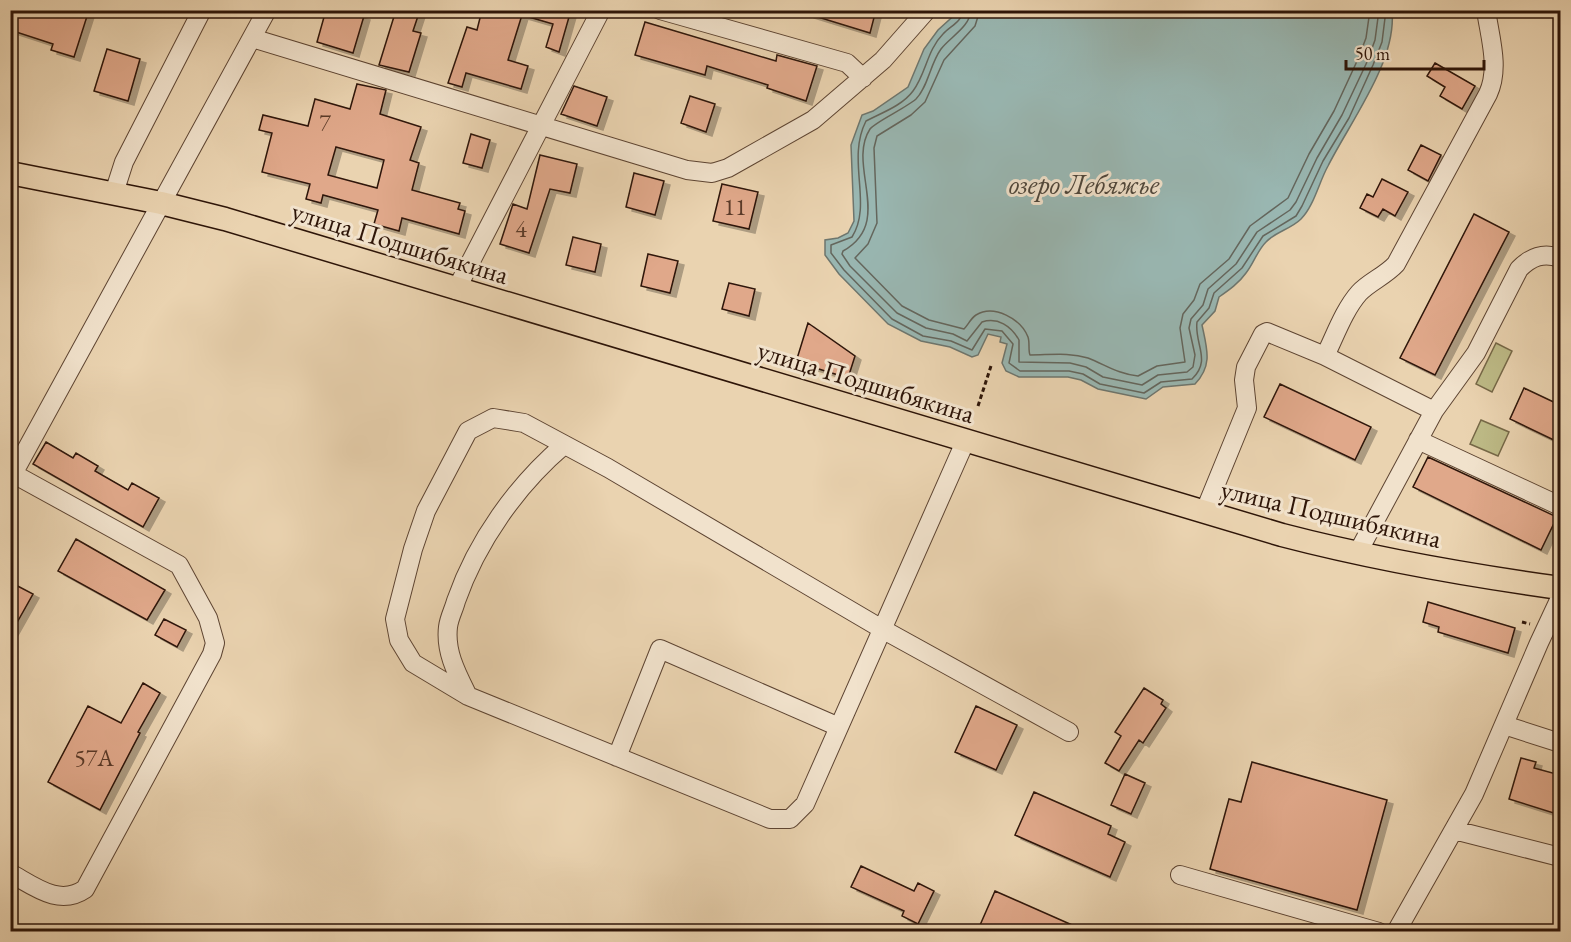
<svg xmlns="http://www.w3.org/2000/svg" width="1571" height="942" viewBox="0 0 1571 942" font-family="'EB Garamond',serif">
  <style>
    .green { fill: #bdba86; stroke: #766847; stroke-width: 1.5 }
    .water { fill: #99b7b2; stroke: #6e766e; stroke-width: 1.5 }
    .lines { fill: none; stroke-linecap: round; stroke-linejoin: round }
    .shore { stroke: #64665d; stroke-width: 1.5 }
    .building { fill: #e0a88a; stroke: #2e1508; stroke-width: 1.5; fill-rule: evenodd; filter: url(#shadow) }
    .minor-casing { stroke: #5d4432; stroke-width: 20 }
    .major-casing { stroke: #2e1508; stroke-width: 25 }
    .path { stroke: #2e1508; stroke-width: 3; stroke-dasharray: 4.5 3; stroke-linecap: butt }
    .minor { stroke: #f1e2cc; stroke-width: 18 }
    .major { stroke: #ead3b0; stroke-width: 22 }
    .labels { text-anchor: middle; stroke-width: 6; stroke-linejoin: round; paint-order: stroke }
    .number-label { font-size: 24px; fill: #5a3a28 }
    .street-label { font-size: 27px; fill: #2e1508; stroke: #f1e2cc }
    .water-label { font-size: 28px; font-style: italic; fill: #4e463b; stroke: #f1e2cc }
  </style>
  <defs>
    <filter id="shadow"><feDropShadow dx="6" dy="4" stdDeviation="0" flood-color="#0004"/></filter>
  </defs>
  <rect width="100%" height="100%" fill="#ead3b0"/>
  <filter id="stains"><feTurbulence type="fractalNoise" baseFrequency=".00333" numOctaves="4"/><feColorMatrix values="0 0 0 0 .2 0 0 0 0 .09 0 0 0 0 .02 0 0 0 .5 -.17"/></filter>
  <radialGradient id="worn" r=".72"><stop offset=".6" stop-color="#630" stop-opacity="0"/><stop offset="1" stop-color="#630" stop-opacity=".3"/></radialGradient>
  <!-- green -->
  <path class="green" d="M1496,343L1512,351L1492,392L1476,384Z
    M1481,420L1509,432L1498,456L1470,444Z"/>
  <!-- water -->
  <path class="water" d="M959,11H1392C1397,61 1350,122 1328,166C1319,182 1314,206 1301,219C1291,229 1275,232 1266,242C1257,251 1254,263 1246,273C1239,283 1229,290 1219,297L1215,311L1202,325C1207,349 1213,365 1195,384L1163,387L1146,399L1098,389L1081,380L1068,377H1019L1006,371L1002,363L1007,344L1000,342L1001,337L988,334L978,355L972,357L950,347L921,341L888,324L839,274L825,255V240L838,238L848,233L854,221L851,145L862,115L873,111L908,87L924,49L938,30Z"/>
  <g class="lines">
    <!-- shore -->
    <path class="shore" d="M963,10C962,22 950,26 943,34C927,50 926,74 913,91C902,106 881,113 866,121C846,160 873,204 852,237L831,245V253L844,270L892,319L923,336L951,341L972,350L985,329L1002,331L1013,344L1009,363L1020,371H1069L1083,374L1100,384L1144,393L1161,382L1192,379C1212,360 1194,344 1197,322L1209,308L1214,293L1242,268L1263,236L1296,216L1302,206L1323,161L1349,118L1373,65L1382,42L1386,10
      M971,10C970,27 950,37 941,49C930,64 928,87 916,99C906,108 875,122 870,129C846,166 895,222 843,251L842,254L850,266L897,313L926,328L953,334L967,341L982,322C998,317 1011,326 1019,340V362L1070,363L1086,367L1103,377L1142,385L1158,375L1187,372L1193,367L1195,355L1189,328L1191,319L1203,305L1208,289L1236,264L1257,232L1290,210L1296,202L1317,158L1342,115L1367,62L1375,40L1379,10
      M980,10L975,26L944,60L925,102L911,115L877,136L874,148L877,223L868,244L855,258L902,306L929,320L964,329C968,325 971,318 976,315C994,304 1021,319 1028,337C1030,343 1028,350 1030,355C1050,355 1069,352 1088,358C1106,365 1118,374 1138,376L1157,366L1185,362L1180,328L1183,314L1194,300L1200,284L1229,259L1250,226L1288,198L1309,154L1334,111L1358,59L1366,38L1370,10"/>
  </g>
  <!-- building -->
  <path class="building" d="M10,10H89L74,57L51,50L53,44L10,30Z
    M326,10H344L364,16L353,53L317,42Z
    M396,10H420L413,31L421,33L409,72L379,65Z
    M482,10H571L559,52L546,47L553,24L522,15L508,60L528,66L521,89L466,73L462,87L448,83L467,27L477,30Z
    M808,10H876L870,33L808,14Z
    M645,22L776,61L777,55L817,66L806,101L767,88L768,85L707,66L705,75L635,55Z
    M107,49L140,59L128,101L94,91Z
    M1435,63L1475,86L1462,109L1440,96L1445,87L1427,76Z
    M357,84L386,90L380,114L421,127L410,160L419,163L412,190L460,203L458,209L465,211L459,234L402,218L399,231L374,224L378,210L323,195L321,203L306,199L310,184L262,172L272,133L259,130L263,115L308,126L315,99L350,109ZM336,147L384,160L377,188L328,175Z
    M574,86L607,97L597,126L561,114Z
    M690,96L715,104L706,132L681,123Z
    M471,134L490,140L482,168L463,163Z
    M1421,145L1441,155L1428,181L1408,170Z
    M540,155L577,164L570,193L550,189L529,253L500,244L513,204L527,209Z
    M634,173L664,181L655,215L626,207Z
    M1382,179L1408,192L1395,216L1383,209L1378,217L1360,208L1367,194L1373,197Z
    M722,184L758,192L749,229L713,221Z
    M1474,214L1509,232L1435,375L1400,358Z
    M573,237L601,244L595,272L566,265Z
    M648,254L678,261L670,293L641,286Z
    M729,283L755,289L749,316L722,309Z
    M808,323L855,356L848,378L796,362Z
    M1280,384L1371,427L1355,460L1264,417Z
    M1524,388L1560,405V443L1510,419Z
    M46,442L73,458L76,453L98,466L95,471L128,490L132,483L159,498L143,527L33,464Z
    M1428,457L1557,517L1541,550L1413,487Z
    M76,539L165,590L147,620L58,571Z
    M10,582L33,594L10,635Z
    M1428,602L1515,628L1508,653L1438,632L1439,627L1423,622Z
    M164,619L186,630L177,647L155,635Z
    M143,683L160,693L138,732L140,733L100,810L48,782L88,706L121,723Z
    M1144,688L1163,700L1161,704L1166,708L1143,743L1139,740L1119,771L1105,763L1121,736L1115,732Z
    M976,706L1017,725L996,770L955,752Z
    M1521,758L1536,762L1534,768L1560,775V815L1509,799Z
    M1252,762L1387,800L1357,910L1210,869L1229,799L1241,802Z
    M1125,774L1145,783L1131,814L1111,805Z
    M1034,792L1111,826L1108,834L1125,842L1110,877L1015,835Z
    M861,866L914,891L918,883L934,891L918,924L902,916L904,911L851,887Z
    M995,891L1088,932H977Z"/>
  <g class="lines">
    <defs>
      <path id="minor" d="M660,10L847,63L863,78
        M252,38L687,170L712,173L728,168L813,120L883,60L927,10
        M114,193L124,162L202,10
        M456,290L601,10
        M1325,356C1335,336 1344,310 1359,293C1369,282 1385,276 1396,264L1488,94C1500,68 1490,38 1486,10
        M1418,440L1560,506
        M965,442L805,804L790,819H770L468,696L413,663L399,640L395,619L413,549L426,511L468,431L493,418L524,423L608,468L882,629L1069,732
        M10,472L179,565L208,618L215,643L212,654L85,889C59,907 34,886 10,873
        M13,474L267,10
        M1204,513L1247,408L1244,380L1246,367L1263,334L1267,332L1325,356L1434,411
        M1357,554L1434,411L1476,353L1519,269C1531,257 1543,252 1560,258
        M468,696C457,674 445,652 448,627C449,618 454,609 456,601C477,541 517,485 564,445
        M1504,725L1560,743
        M617,757L660,649L839,727
        M1454,830L1560,857
        M1180,875L1379,932
        M1396,932L1474,794L1539,643L1560,598"/>
      <path id="major" d="M10,173L161,203L225,219L1282,535C1374,559 1466,575 1560,588"/>
    </defs>
    <!-- minor casing -->
    <use href="#minor" class="minor-casing"/>
    <!-- major casing -->
    <use href="#major" class="major-casing"/>
    <!-- path -->
    <path class="path" d="M978,406L991,366
      M1522,622L1530,624"/>
    <!-- minor -->
    <use href="#minor" class="minor"/>
    <!-- major -->
    <use href="#major" class="major"/>
  </g>
  <g class="labels">
    <!-- number labels -->
    <g class="number-label">
      <text x="325" y="131">7</text>
      <text x="735" y="215">11</text>
      <text x="521" y="237">4</text>
      <text x="94" y="766">57А</text>
    </g>
    <!-- street labels -->
    <g class="street-label">
      <text transform="translate(400 243) rotate(17)" y="9">улица Подшибякина</text>
      <text transform="translate(866 382) rotate(17)" y="9">улица Подшибякина</text>
      <text transform="translate(1331 514) rotate(13)" y="9">улица Подшибякина</text>
    </g>
    <!-- water labels -->
    <g class="water-label">
      <text x="1084" y="194">озеро Лебяжье</text>
    </g>
  </g>
  <!-- margin -->
  <rect width="1571" height="942" fill="none" stroke="#ead3b0" stroke-width="36"/>
  <rect x="12" y="12" width="1547" height="918" fill="none" stroke="#2e1508" stroke-width="3"/>
  <rect x="18" y="18" width="1535" height="906" fill="none" stroke="#2e1508" stroke-width="1.5"/>
  <!-- scale -->
  <path d="M1346 60v9h138v-9" fill="none" stroke="#2e1508" stroke-width="3"/>
  <text x="1355" y="60" font-size="18" fill="#2e1508" stroke="#f1e2cc" stroke-width="4.5" paint-order="stroke">50 m</text>
  <rect width="100%" height="100%" filter="url(#stains)"/>
  <rect width="100%" height="100%" fill="url(#worn)"/>
</svg>
